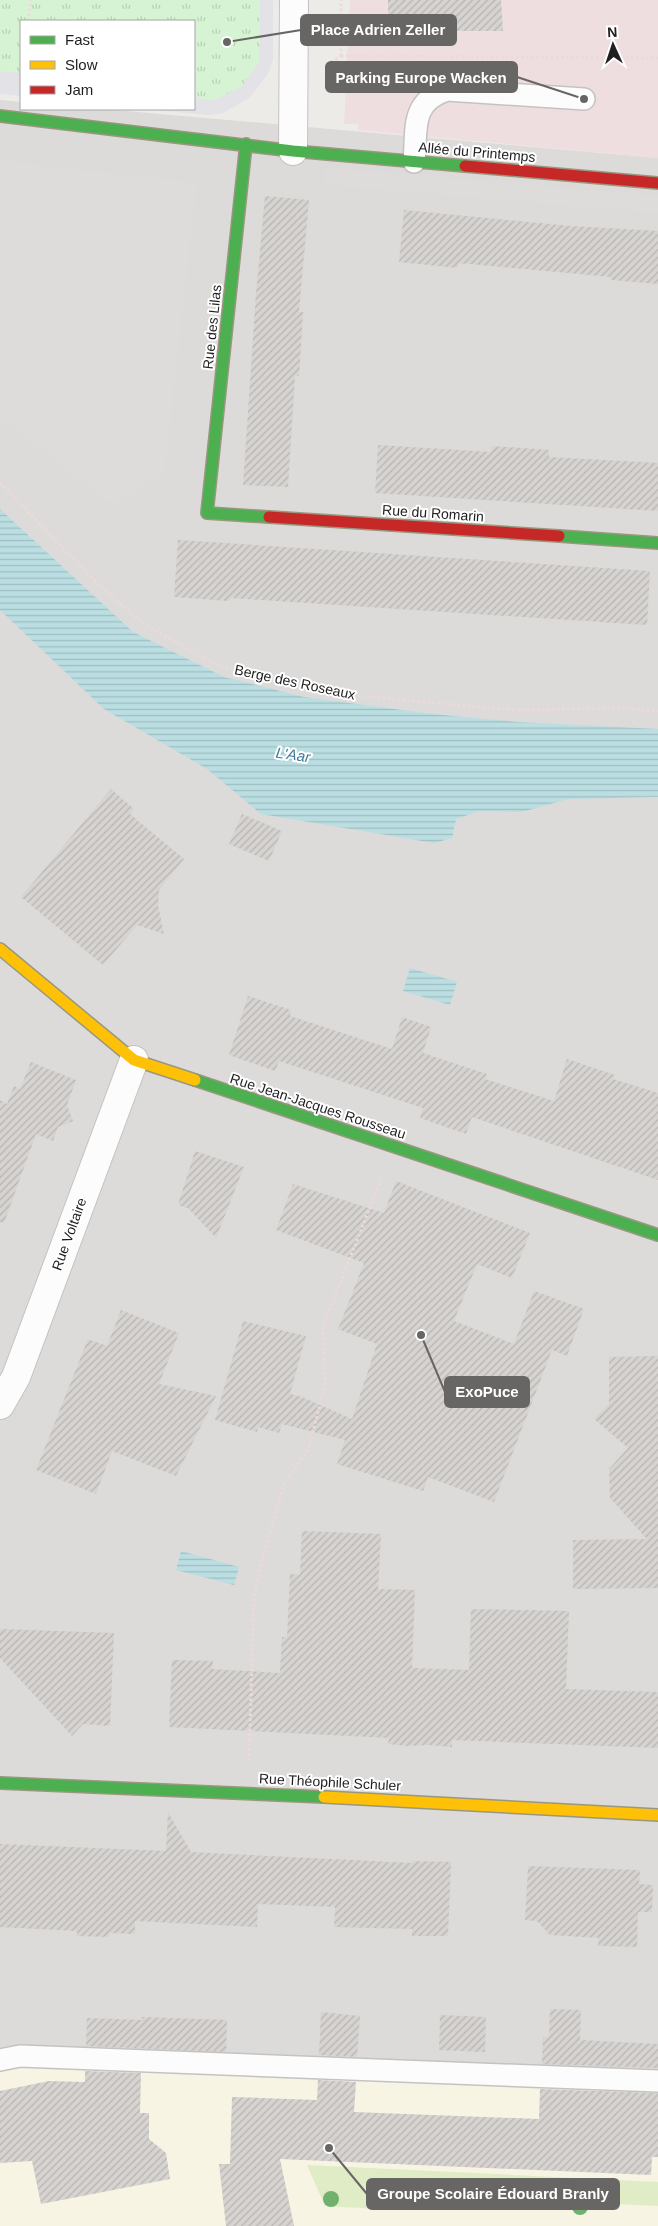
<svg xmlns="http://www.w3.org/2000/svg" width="658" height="2226" viewBox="0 0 658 2226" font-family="Helvetica,sans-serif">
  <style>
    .residential { fill: #dcdbd9 }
    .commercial { fill: #efdedf }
    .education { fill: #f7f4e3 }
    .park { fill: url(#park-tufts) }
    .garden { fill: #dfecc6 }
    .parking { fill: #dddcdb }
    .plaza { fill: #e2e2e7 }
    .water { fill: url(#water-rules) }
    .building { fill: url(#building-hatch) }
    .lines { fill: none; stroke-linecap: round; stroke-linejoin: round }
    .lane-casing { stroke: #c4c3c2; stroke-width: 24 }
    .street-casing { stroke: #c4c3c2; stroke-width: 30 }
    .fast-casing { stroke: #99977f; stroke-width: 14 }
    .slow-casing { stroke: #99977f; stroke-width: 14 }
    .jam-casing { stroke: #99977f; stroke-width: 14 }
    .path { stroke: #ecd9da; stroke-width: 3; stroke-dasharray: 2.5 2.5; stroke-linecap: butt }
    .lane { stroke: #fcfcfc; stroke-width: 21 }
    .street { stroke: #fcfcfc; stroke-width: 28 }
    .fast { stroke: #4caf50; stroke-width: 11 }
    .slow { stroke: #ffc107; stroke-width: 11 }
    .jam { stroke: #c62828; stroke-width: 11 }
    .tree { fill: #72b16d }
    .labels { text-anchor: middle; stroke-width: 4; stroke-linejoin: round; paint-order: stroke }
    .street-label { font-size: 14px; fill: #1f1f1f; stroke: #fff }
    .water-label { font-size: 15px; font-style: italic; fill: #40799a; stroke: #fff }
    .leader { fill: none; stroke: #676665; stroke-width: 2 }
    .callout-dot { fill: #676665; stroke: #fff; stroke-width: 2 }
    .callout { fill: #676665; stroke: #676665; stroke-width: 2 }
    .callout-label { font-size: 15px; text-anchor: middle; font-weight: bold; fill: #fff }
  </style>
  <defs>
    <pattern id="park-tufts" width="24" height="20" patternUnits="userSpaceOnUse" patternTransform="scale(1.25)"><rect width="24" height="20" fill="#d6f4d3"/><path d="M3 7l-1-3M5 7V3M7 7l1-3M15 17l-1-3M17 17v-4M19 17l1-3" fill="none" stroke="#b7d1b5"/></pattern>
    <pattern id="water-rules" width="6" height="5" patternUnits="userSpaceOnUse" patternTransform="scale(1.25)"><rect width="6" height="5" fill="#badee2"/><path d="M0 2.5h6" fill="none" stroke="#9fbec1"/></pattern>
    <pattern id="building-hatch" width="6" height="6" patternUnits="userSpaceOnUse" patternTransform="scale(1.25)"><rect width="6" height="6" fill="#d6d3d0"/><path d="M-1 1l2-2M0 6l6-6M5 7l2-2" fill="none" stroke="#b7b5b2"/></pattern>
  </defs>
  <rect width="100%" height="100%" fill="#edebe8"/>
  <!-- residential -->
  <path class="residential" d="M0,100L21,102V109H104L658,158V2226H0Z"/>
  <!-- commercial -->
  <path class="commercial" d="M350,0H658V158L358,130V124H344Z"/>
  <!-- education -->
  <path class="education" d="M31,2045L658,2071V2226H0V2051Z"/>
  <!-- park -->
  <path class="park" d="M0,0H260L259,62L242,86L216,100L194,98V21H21V73L0,71Z"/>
  <!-- garden -->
  <path class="garden" d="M307,2165L658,2182V2206L397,2194L379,2209L325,2206Z"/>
  <!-- parking -->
  <path class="parking" d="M0,161L197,183L164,473L114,505L0,418Z
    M326,168L658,196V213L325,185Z"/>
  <!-- plaza -->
  <path class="plaza" d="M260,0H273V59L268,74L249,98L223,113L208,115L144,109H194V98L216,100L242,86L259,62Z
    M0,71L21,73V96L0,94Z"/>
  <!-- water -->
  <path class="water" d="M0,509L133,632L224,677L304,697L432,714L518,722L658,729V797L568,799L522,812L479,811L456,819L452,838L434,843L261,814L207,769L104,709L0,610Z
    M410,968L457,982L450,1005L403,991Z
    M181,1551L239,1567L234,1585L176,1570Z"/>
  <!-- building -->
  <path class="building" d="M388,0H501L503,31H388Z
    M265,196L309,200L299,312H303L299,376H295L288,487L243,485L256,294Z
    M404,210L571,226L658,231V284L611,280V277L458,263V268L399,262Z
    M378,445L491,452L492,446L549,450V457L658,463V511L375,493Z
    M178,540L650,571L647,625L230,598L229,601L174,597Z
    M111,789L134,809L130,814L184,859L159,890L158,906L164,934L137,925L103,965L21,897Z
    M242,814L282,831L269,861L229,844Z
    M248,996L291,1010L290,1016L392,1049L402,1017L431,1027L423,1053L487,1074L485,1079L554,1101L567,1059L615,1075L613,1079L658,1093V1180L472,1117L466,1134L420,1118L423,1108L279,1061L275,1071L229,1055Z
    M31,1062L76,1080L67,1105L73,1121L58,1127L53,1141L36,1134L4,1223L0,1222V1100L7,1104L14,1086L20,1089Z
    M195,1151L244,1167L216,1238L188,1208L178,1205Z
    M396,1181L530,1233L512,1278L477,1264L454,1321L514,1344L534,1291L584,1309L567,1356L552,1350L494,1502L428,1477L423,1491L337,1464L345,1440L282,1424L279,1433L258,1427L257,1432L215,1420L243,1321L306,1336L290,1394L302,1397L352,1419L377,1344L338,1329L364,1263L276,1230L293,1184L384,1213Z
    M121,1310L179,1333L159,1384L216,1396L176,1476L112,1451L96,1494L36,1470L88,1339L107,1346Z
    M658,1356V1588L573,1589V1540L647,1539L610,1498L609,1469L628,1448L594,1419L609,1404V1357Z
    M302,1531L381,1534L378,1589L415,1590L412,1668L469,1670L471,1609L569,1611L566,1689L658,1692V1748L452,1740V1747L428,1745L408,1746L388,1744L389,1738L169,1727L172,1660L213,1661L212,1669L280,1673L282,1637H287L290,1574L300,1575Z
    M0,1629L114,1633L110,1726L83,1724L72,1736L0,1658Z
    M168,1812L191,1852L412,1863V1861L451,1862L448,1936H412V1929L334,1927L335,1907L258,1904L257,1927L135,1921V1934L109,1933V1937L77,1936V1931L0,1927V1844L166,1851Z
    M528,1866L640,1870L639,1884L653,1885L652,1912H638L637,1947L598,1946L599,1938L550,1935L537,1921L525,1920Z
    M550,2009L581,2010L580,2040L658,2044V2068L542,2064L543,2037H549Z
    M321,2012L360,2016L357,2057L319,2055Z
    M440,2015L486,2017L485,2052L439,2050Z
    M142,2017L227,2020L226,2052L86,2046L87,2018L142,2020Z
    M85,2071L141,2073L140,2113H149V2139L166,2153L170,2179L41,2204L32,2161L0,2163V2091L49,2081L85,2082Z
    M318,2080L356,2082L354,2112L539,2119L540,2089L658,2093V2157H652L651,2175L280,2159L294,2226H226L219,2164H230L232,2097L317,2100Z"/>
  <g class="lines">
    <defs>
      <path id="lane" d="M414,162C417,129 410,102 447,90L584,99
        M0,2060L20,2056L658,2081"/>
      <path id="street" d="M293,151L294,0
        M0,1405L16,1377L134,1060"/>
      <path id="fast" d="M0,116L293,151L465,166
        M246,144L207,513L269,517
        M559,536L658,543
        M195,1080L658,1235
        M0,1783L324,1797"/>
      <path id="slow" d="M0,949L134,1060L195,1080
        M324,1797L658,1815"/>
      <path id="jam" d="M465,166L658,183
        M269,517L559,536"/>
    </defs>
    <!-- lane casing -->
    <use href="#lane" class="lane-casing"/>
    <!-- street casing -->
    <use href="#street" class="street-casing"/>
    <!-- fast casing -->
    <use href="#fast" class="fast-casing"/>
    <!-- slow casing -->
    <use href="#slow" class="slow-casing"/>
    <!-- jam casing -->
    <use href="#jam" class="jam-casing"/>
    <!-- path -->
    <path class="path" d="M28,21L31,0
      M341,56L658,58
      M341,56V0
      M327,65L341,56
      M19,86L21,64
      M0,483L98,584L143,624L221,667L345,695L515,710L621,708L658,711
      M249,1761L254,1597L261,1564L284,1485L308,1450L325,1386L323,1326L382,1177"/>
    <!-- lane -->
    <use href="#lane" class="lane"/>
    <!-- street -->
    <use href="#street" class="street"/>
    <!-- fast -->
    <use href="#fast" class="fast"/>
    <!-- slow -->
    <use href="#slow" class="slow"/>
    <!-- jam -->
    <use href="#jam" class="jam"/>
  </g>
  <!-- trees -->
  <g class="tree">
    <circle cx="331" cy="2199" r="8"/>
    <circle cx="580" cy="2207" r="8"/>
  </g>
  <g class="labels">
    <!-- street labels -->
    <g class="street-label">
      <text transform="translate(477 152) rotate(5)" y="5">Allée du Printemps</text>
      <text transform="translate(212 327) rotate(-84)" y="5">Rue des Lilas</text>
      <text transform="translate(433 513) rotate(4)" y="5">Rue du Romarin</text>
      <text transform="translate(295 682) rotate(12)" y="5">Berge des Roseaux</text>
      <text transform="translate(318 1106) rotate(18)" y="5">Rue Jean-Jacques Rousseau</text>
      <text transform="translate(69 1234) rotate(-70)" y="5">Rue Voltaire</text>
      <text transform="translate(330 1782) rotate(3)" y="5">Rue Théophile Schuler</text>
    </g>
    <!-- water labels -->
    <g class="water-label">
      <text transform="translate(293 755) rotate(8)" y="5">L'Aar</text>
    </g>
  </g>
  <!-- callouts -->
  <path class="leader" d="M227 42L301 30M584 99L517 77M421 1335L445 1392M329 2148L367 2194"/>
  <g class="callout-dot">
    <circle cx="227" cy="42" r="5"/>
    <circle cx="584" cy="99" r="5"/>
    <circle cx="421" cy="1335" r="5"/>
    <circle cx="329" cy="2148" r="5"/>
  </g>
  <g class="callout">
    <rect x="301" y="15" width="155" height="30" rx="5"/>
    <rect x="326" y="62" width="191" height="30" rx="5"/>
    <rect x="445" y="1377" width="84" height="30" rx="5"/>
    <rect x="367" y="2179" width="252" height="30" rx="5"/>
  </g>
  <g class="callout-label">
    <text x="378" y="35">Place Adrien Zeller</text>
    <text x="421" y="83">Parking Europe Wacken</text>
    <text x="487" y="1397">ExoPuce</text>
    <text x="493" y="2199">Groupe Scolaire Édouard Branly</text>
  </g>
  <!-- legend -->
  <rect x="20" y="20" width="175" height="90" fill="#ffffff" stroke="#a5a5a5"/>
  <rect x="30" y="36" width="25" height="8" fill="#4caf50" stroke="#a5a5a5"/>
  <text x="65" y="45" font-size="15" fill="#1f1f1f">Fast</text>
  <rect x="30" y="61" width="25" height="8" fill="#ffc107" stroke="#a5a5a5"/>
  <text x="65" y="70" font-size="15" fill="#1f1f1f">Slow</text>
  <rect x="30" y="86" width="25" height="8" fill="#c62828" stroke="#a5a5a5"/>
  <text x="65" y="95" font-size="15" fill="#1f1f1f">Jam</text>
  <!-- north arrow -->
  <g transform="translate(613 45) rotate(357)" stroke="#ffffff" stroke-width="4" paint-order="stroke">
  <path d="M0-4L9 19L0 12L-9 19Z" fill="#1f1f1f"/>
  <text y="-8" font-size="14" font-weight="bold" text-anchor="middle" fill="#1f1f1f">N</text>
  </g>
</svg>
